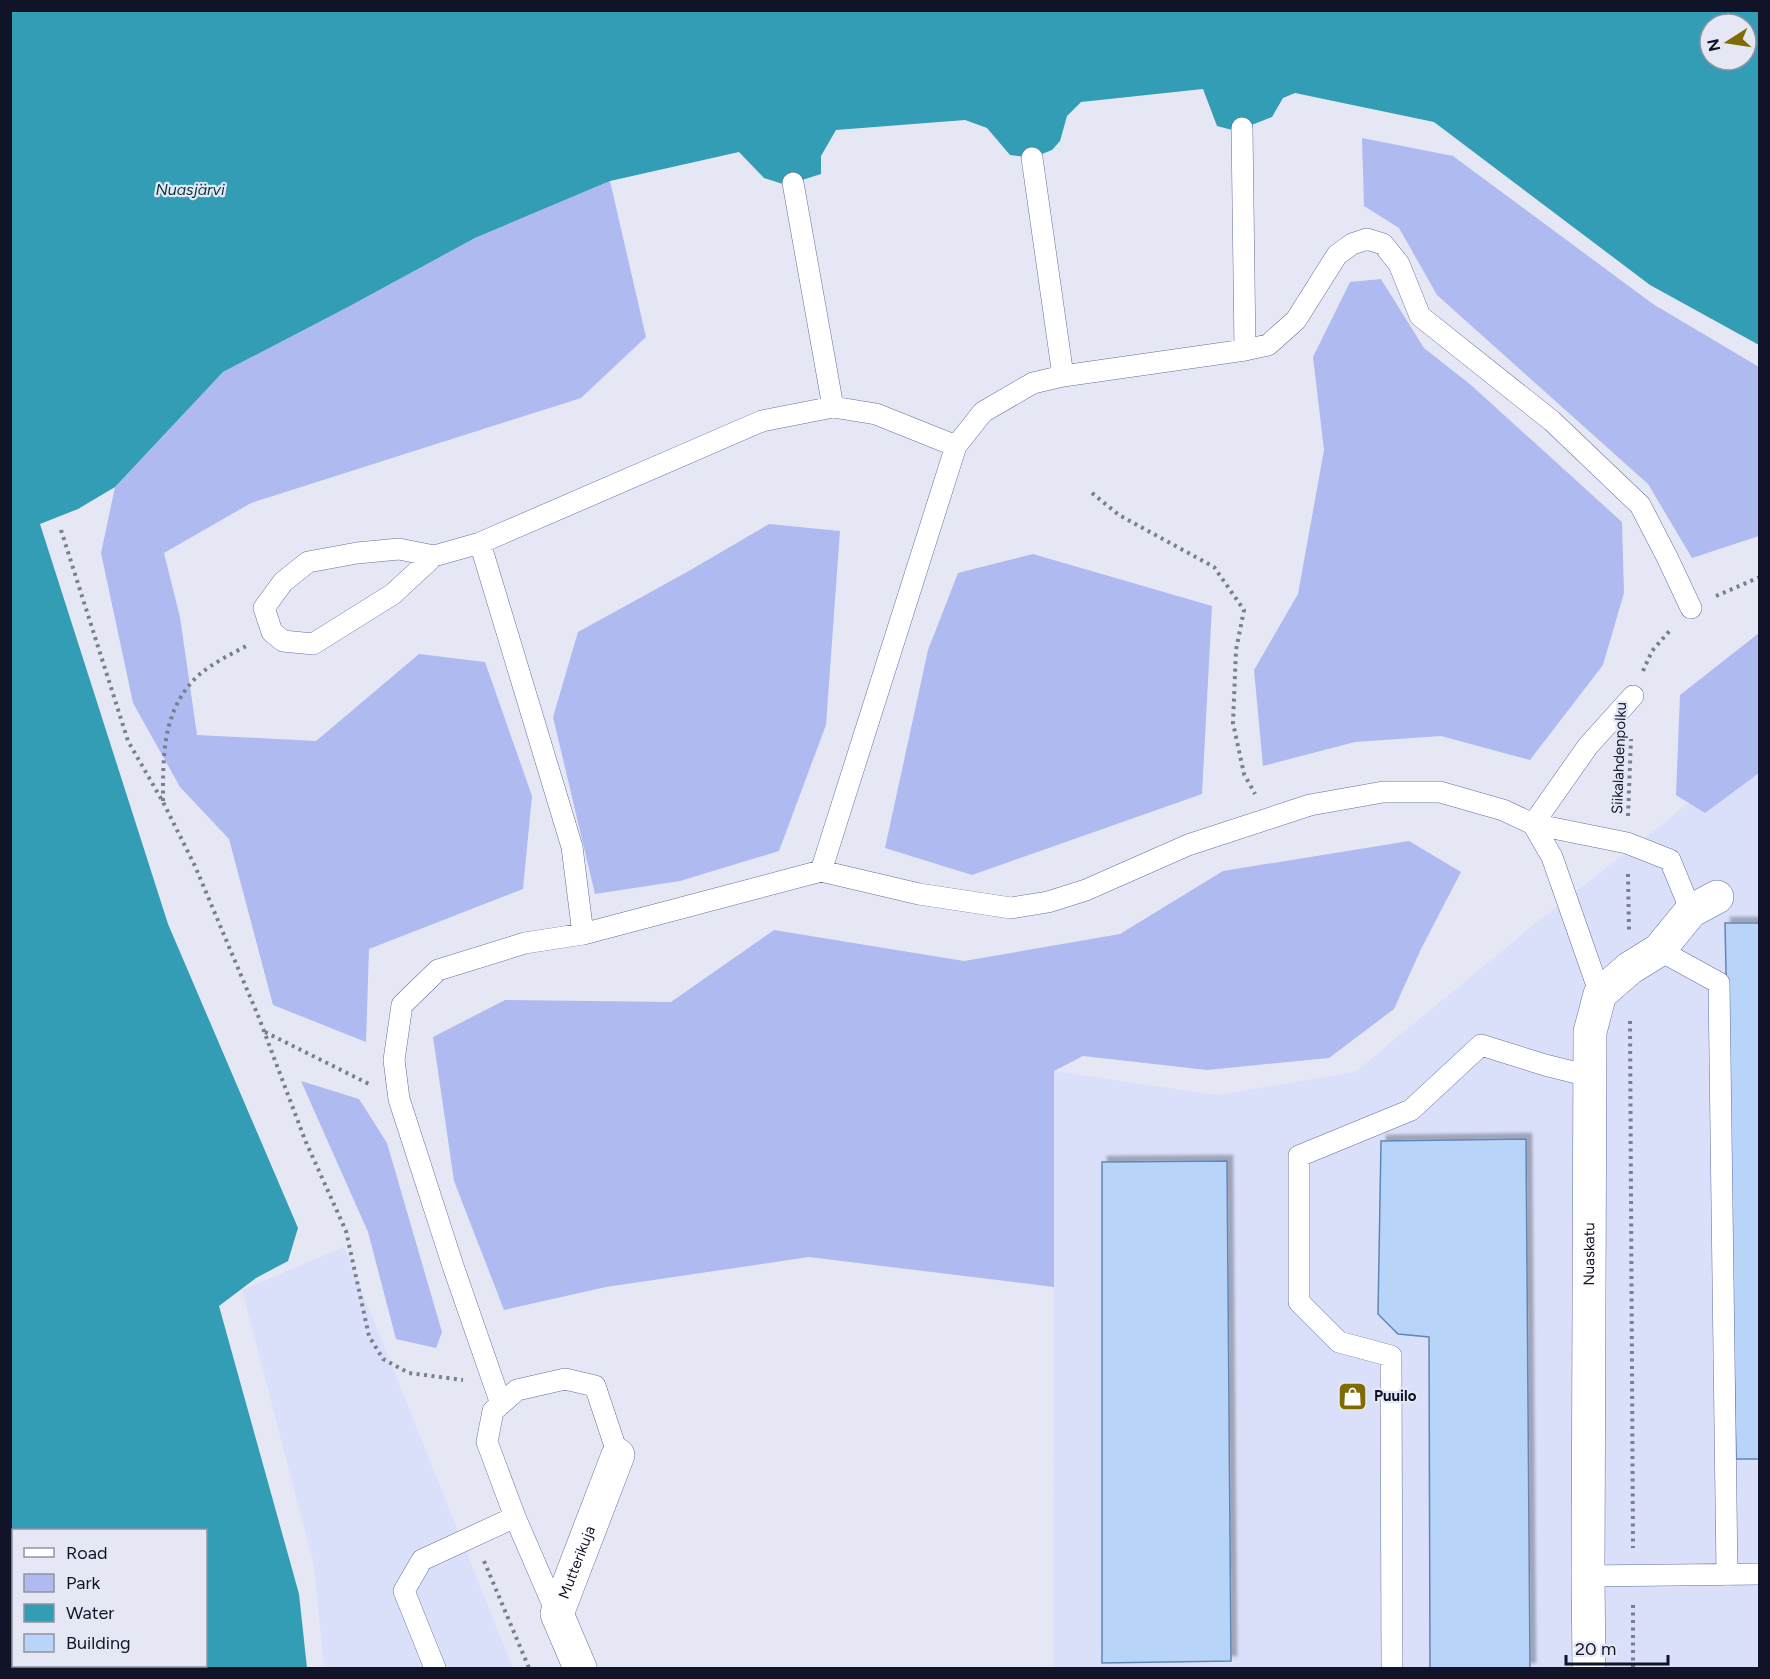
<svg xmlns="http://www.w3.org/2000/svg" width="1770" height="1679" viewBox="0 0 1770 1679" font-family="Figtree,sans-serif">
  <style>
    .built { fill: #dae0fa }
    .green { fill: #afbaf0 }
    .water { fill: #329db4; fill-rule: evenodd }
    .building { fill: #b8d4f9; stroke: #6286b4; stroke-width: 1.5; filter: url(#shadow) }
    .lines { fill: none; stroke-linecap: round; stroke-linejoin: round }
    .lane-casing { stroke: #656ea3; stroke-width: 22 }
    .street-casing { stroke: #656ea3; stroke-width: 34 }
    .path { stroke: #7b7e8e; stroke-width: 4; stroke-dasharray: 3 4.5; stroke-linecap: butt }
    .lane { stroke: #fff; stroke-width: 21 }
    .street { stroke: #fff; stroke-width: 33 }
    .labels { text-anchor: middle; stroke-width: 4.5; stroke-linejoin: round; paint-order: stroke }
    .street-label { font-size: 15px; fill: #111428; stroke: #e5e8f4 }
    .poi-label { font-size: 15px; font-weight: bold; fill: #111428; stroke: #e5e8f4; text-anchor: start }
    .water-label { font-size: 16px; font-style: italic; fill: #03353f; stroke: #e5e8f4 }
  </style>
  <defs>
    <filter id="shadow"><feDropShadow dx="5.5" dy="-5.5" stdDeviation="1.5" flood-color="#0004"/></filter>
  </defs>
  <rect width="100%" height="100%" fill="#e5e8f4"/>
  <!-- built -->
  <path class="built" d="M1759,748V1668H1053L1054,1071L1217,1095L1355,1072L1537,922Z
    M344,1247L513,1668H324L314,1566L242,1290Z"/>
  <!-- green -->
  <path class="green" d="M1362,138L1453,156L1653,304L1759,367V536L1692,558L1648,484L1437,295L1399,228L1364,206Z
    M610,181L646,337L581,398L251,503L164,553L180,617L197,735L316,741L419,654L485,662L532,796L523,889L369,949L366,1042L273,1005L229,839L180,787L133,703L101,553L115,487L223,372L348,307L475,238Z
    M1381,279L1424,348L1471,385L1622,522L1624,593L1603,665L1530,760L1441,736L1355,742L1263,766L1254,670L1298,594L1324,450L1313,357L1350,282Z
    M769,524L840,531L826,725L779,851L680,881L595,894L553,717L578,632L687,572Z
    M1033,554L1212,606L1202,794L972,875L885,848L928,650L958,573Z
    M1759,633V773L1705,813L1676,795L1680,695Z
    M1409,841L1461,872L1421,949L1394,1009L1329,1058L1207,1070L1083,1056L1054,1071V1287L809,1257L606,1287L504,1310L454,1181L433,1037L505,1000L671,1002L774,930L964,961L1120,934L1223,871Z
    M301,1081L359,1099L387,1143L442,1332L436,1348L396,1339L368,1232Z"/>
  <!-- water -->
  <path class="water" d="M11,11H1759V345L1650,285L1434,122L1295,93L1283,98L1272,117L1236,131L1217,126L1203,89L1081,102L1067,116L1060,141L1052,150L1032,158L1010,155L987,128L965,120L836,130L821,156V174L786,185L764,178L739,152L610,181L475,238L348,307L223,372L115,487L78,509L40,524L168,924L298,1228L288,1261L256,1278L219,1306L299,1594L307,1668H11ZM1710,24H1746V60H1710ZM14,1530H206V1666H14Z"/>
  <!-- building -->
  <path class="building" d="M1725,923H1760V1459H1736Z
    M1526,1139L1530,1668H1430L1429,1337L1398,1334L1378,1314L1381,1141Z
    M1227,1161L1231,1661L1102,1663V1162Z"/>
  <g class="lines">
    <defs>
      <path id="lane" d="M1242,128L1245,350
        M1032,158L1063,376
        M793,183L833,407
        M480,543L572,847L583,934
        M434,556L393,594L313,644L283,641L272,632L264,608L283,582L308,562L357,553L399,549L434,556L480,543L762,421L833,407L876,414L956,446
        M1633,696L1588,746L1533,824L1627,843L1670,860L1691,911
        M821,871L956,446L983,412L1033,383L1063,376L1245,350L1268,345L1296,320L1337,255L1352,244L1367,239L1383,244L1399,264L1420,316L1552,421L1640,505L1667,557L1691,608
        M1659,950L1719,983L1727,1575
        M501,1404L453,1266L399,1099L394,1060L402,1005L438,970L525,943L583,934L821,871L919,894L1011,908L1048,902L1086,890L1188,845L1310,805L1383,792H1440L1503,810L1533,824L1552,857L1600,994
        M1588,1576L1760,1574
        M557,1614L515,1517L487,1442L493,1411L517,1390L565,1379L595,1386L618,1455
        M435,1668L404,1591L422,1560L515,1517
        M1392,1668L1391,1356L1339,1342L1299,1302V1156L1411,1110L1481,1045L1545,1065L1589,1076"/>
      <g id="street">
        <path id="s1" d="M580,1668L557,1614L618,1455"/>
        <path id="s2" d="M1589,1668L1588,1576L1590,1032L1600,994L1630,968L1659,950L1691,911L1717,897"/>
      </g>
    </defs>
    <!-- lane casing -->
    <use href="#lane" class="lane-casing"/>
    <!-- street casing -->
    <use href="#street" class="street-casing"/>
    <!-- path -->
    <path class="path" d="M1092,493L1119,515L1214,567L1244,610L1236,650L1233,723L1244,774L1255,794
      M61,530L128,741L163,802L195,866L259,1018L305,1140L346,1231L369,1336L383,1359L409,1373L463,1380
      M1716,596L1760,577
      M1643,671L1652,651L1672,628
      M163,801C163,755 162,708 200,674C213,663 233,653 248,645
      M1628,816L1631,739
      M1628,874L1629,930
      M1630,1021L1633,1548
      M265,1032L369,1084
      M484,1561L529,1668
      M1633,1668V1603"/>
    <!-- lane -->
    <use href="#lane" class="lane"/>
    <!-- street -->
    <use href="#street" class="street"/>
  </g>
  <!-- icons -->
  <defs>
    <symbol id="shop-square" viewBox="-11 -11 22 22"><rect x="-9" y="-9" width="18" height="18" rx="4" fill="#7f6b04" stroke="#e5e8f4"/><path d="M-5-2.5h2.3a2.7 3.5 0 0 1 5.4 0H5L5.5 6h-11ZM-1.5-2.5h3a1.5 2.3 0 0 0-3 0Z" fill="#fff"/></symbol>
  </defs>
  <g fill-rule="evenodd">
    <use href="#shop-square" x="1336" y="1380" width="33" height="33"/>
  </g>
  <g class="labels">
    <!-- street labels -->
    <g class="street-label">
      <text transform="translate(1619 758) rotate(-88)" y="5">Siikalahdenpolku</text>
      <text dy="5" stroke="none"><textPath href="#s2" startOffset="414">Nuaskatu</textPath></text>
      <text dy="5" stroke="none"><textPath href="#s1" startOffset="114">Mutterikuja</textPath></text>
    </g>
    <!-- poi labels -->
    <g class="poi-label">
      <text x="1374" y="1401">Puuilo</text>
    </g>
    <!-- water labels -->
    <g class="water-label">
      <text x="190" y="195">Nuasjärvi</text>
    </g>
  </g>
  <!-- border -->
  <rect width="1770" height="1679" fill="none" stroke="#111428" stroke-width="24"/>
  <!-- legend -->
  <rect x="12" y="1529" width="195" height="138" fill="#e5e8f4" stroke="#9093a2" stroke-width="1.5"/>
  <rect x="24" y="1548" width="30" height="9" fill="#ffffff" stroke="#9093a2" stroke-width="1.5"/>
  <text x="66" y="1559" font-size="18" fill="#111428">Road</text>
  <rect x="24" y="1574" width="30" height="18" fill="#afbaf0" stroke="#9093a2" stroke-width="1.5"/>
  <text x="66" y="1589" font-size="18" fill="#111428">Park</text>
  <rect x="24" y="1604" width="30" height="18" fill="#329db4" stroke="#9093a2" stroke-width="1.5"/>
  <text x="66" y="1619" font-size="18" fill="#111428">Water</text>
  <rect x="24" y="1634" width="30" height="18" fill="#b8d4f9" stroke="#9093a2" stroke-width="1.5"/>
  <text x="66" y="1649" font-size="18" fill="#111428">Building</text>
  <!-- north arrow -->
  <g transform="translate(1728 42) rotate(258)"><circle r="28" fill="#e5e8f4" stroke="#9093a2" stroke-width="1.5"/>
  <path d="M0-4.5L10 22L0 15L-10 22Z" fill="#7f6b04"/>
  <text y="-9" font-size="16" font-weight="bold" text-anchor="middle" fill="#111428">N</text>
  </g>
  <!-- scale -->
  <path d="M1566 1655v9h102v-9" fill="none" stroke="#111428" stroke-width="3"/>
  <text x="1575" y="1655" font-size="18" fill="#111428" stroke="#e5e8f4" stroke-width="4.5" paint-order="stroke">20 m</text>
</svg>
